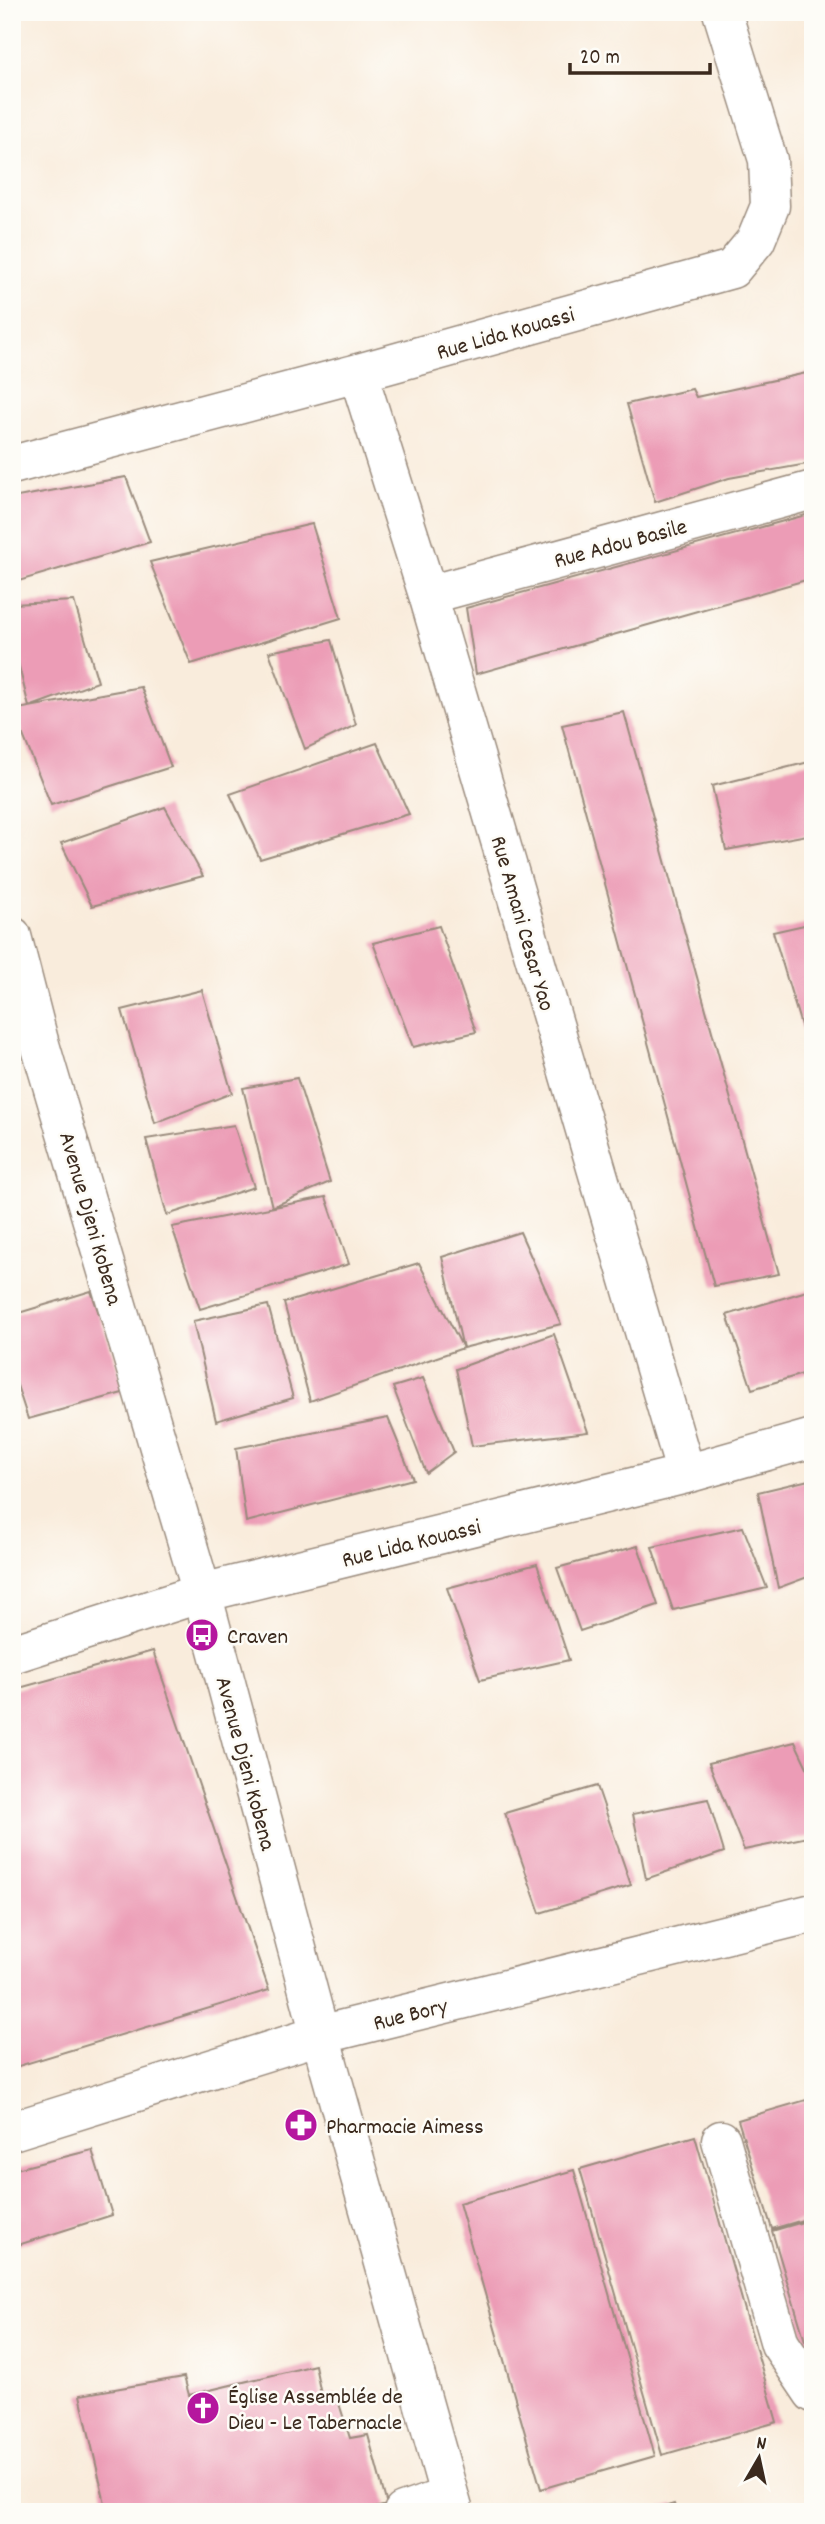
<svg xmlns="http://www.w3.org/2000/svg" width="825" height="2524" viewBox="0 0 825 2524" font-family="Dekko,sans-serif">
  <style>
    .building { fill: #ec9cb6 }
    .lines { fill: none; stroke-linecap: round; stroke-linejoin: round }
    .minor-casing { stroke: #9a8b7d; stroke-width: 41 }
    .minor { stroke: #fff; stroke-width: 38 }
    .labels { text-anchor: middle; stroke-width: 5; stroke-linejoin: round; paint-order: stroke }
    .street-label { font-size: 23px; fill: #3b2a1e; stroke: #fdfcf7 }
    .poi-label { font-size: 23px; fill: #3b2a1e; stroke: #fdfcf7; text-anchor: start }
  </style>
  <rect width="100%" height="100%" fill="#fdfcf7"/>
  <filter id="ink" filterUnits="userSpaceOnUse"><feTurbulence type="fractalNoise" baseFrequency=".0143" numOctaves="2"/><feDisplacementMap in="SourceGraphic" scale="14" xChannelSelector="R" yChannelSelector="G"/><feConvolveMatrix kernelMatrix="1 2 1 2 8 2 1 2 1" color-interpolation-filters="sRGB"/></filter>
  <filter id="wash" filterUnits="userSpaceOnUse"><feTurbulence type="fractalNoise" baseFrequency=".00686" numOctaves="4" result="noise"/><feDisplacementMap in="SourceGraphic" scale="28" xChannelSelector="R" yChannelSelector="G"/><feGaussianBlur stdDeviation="1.57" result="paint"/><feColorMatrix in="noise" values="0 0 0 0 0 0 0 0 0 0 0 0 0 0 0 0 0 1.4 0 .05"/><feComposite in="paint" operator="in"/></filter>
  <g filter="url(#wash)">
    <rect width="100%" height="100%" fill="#f9ecdc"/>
    <g id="blocks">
      <!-- building -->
      <path class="building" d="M811,372L813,463L729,478L655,502L627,404L692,389L696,397Z
        M126,477L150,542L12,583V498Z
        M813,513V578L476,674L466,608Z
        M312,524L341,618L191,664L150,562Z
        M74,601L98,682L29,707L141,687L171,767L51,805L13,710L29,707L12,638V604Z
        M331,640L356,725L305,749L269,652Z
        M624,712L684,930L779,1274L714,1286L562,725Z
        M377,743L409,814L260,859L230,794Z
        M813,761V834L726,850L712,786Z
        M165,807L203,876L92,906L61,843Z
        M813,923V1062H812L773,932Z
        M439,926L476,1032L413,1047L373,943Z
        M202,990L232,1093L155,1123L122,1010Z
        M297,1078L330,1182L272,1207L243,1088Z
        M234,1125L254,1187L167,1215L146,1139Z
        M326,1197L349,1264L200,1309L172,1227Z
        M520,1232L561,1324L463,1348L310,1401L284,1303L419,1263L463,1348L442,1257Z
        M813,1289V1371L752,1389L727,1315Z
        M91,1291L126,1392L28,1419L12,1370V1315Z
        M268,1305L293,1398L216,1421L193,1321Z
        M554,1334L588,1432L472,1446L456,1369Z
        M423,1378L454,1452L426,1473L393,1387Z
        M388,1418L413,1479L246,1522L236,1448Z
        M813,1479V1575L778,1588L758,1492Z
        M743,1527L767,1588L673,1610L652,1547Z
        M638,1546L658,1605L580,1631L557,1568Z
        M537,1564L569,1660L480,1680L447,1588Z
        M153,1651L269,1990L12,2068V1690Z
        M795,1742L813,1780V1836L744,1850L709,1763Z
        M597,1786L631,1885L540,1913L505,1813Z
        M708,1799L724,1852L646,1879L633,1814Z
        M813,2098V2217L772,2229L738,2120Z
        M695,2136L777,2422L662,2455L580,2169Z
        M92,2150L112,2215L12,2247V2170Z
        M574,2170L655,2456L541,2489L459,2203Z
        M813,2219V2338L805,2341L772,2231Z
        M315,2365L321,2395L336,2394L350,2438L368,2435L387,2505L358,2512H107L80,2395L184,2377L189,2395Z
        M674,2504L677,2512H651V2511Z"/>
    </g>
  </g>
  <g filter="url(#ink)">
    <use href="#blocks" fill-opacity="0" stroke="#9a8b7d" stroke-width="2"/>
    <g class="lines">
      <defs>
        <path id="minor" d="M358,373L428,595L686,1474
          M12,465L358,373L732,269L756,240L770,206L768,160L722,12
          M428,595L813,490
          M12,936L39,1041L202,1593L320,2035L454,2512
          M12,1654L202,1593L686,1474L813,1438
          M12,2131L320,2035L813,1913
          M721,2140L780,2344L813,2393
          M403,2512L449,2496"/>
      </defs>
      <!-- minor casing -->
      <use href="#minor" class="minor-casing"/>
      <!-- minor -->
      <use href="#minor" class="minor"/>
    </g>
  </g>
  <!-- icons -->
  <defs>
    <symbol id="bus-disc" viewBox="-11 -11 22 22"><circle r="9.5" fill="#b5179e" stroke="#fdfcf7"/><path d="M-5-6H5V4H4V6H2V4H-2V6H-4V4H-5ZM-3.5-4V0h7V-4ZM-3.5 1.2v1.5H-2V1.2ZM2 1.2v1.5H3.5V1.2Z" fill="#fff"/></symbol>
    <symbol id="pharmacy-disc" viewBox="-11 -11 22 22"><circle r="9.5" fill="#b5179e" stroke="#fdfcf7"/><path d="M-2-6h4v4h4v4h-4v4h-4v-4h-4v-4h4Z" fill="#fff"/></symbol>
    <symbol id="church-disc" viewBox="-11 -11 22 22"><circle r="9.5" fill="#b5179e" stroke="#fdfcf7"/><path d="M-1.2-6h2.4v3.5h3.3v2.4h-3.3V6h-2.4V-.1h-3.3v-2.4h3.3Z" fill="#fff"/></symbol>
  </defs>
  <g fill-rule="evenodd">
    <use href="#bus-disc" x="183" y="1616" width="38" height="38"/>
    <use href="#pharmacy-disc" x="282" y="2106" width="38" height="38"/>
    <use href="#church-disc" x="184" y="2389" width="38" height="38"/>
  </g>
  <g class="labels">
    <!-- street labels -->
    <g class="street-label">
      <text transform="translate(505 332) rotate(-16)" y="8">Rue Lida Kouassi</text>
      <text transform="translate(620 542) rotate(-15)" y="8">Rue Adou Basile</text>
      <text transform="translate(524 923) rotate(74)" y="8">Rue Amani Cesar Yao</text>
      <text transform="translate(92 1218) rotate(74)" y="8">Avenue Djeni Kobena</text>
      <text transform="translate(411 1542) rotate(-14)" y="8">Rue Lida Kouassi</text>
      <text transform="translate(247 1763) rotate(75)" y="8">Avenue Djeni Kobena</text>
      <text transform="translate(410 2013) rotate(-14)" y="8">Rue Bory</text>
    </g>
    <!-- poi labels -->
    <g class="poi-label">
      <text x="227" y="1643">Craven</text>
      <text x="326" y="2133">Pharmacie Aimess</text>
      <text x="228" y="2403">Église Assemblée de<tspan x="228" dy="26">Dieu - Le Tabernacle</tspan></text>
    </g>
  </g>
  <!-- margin -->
  <rect width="825" height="2524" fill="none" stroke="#fdfcf7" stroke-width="42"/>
  <!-- north arrow -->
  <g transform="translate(759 2458) rotate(9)" stroke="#fdfcf7" stroke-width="5" paint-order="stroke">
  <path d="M0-5L12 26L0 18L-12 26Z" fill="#3b2a1e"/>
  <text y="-10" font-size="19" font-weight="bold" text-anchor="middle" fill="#3b2a1e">N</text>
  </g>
  <!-- scale -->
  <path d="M570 63v10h140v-10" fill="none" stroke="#3b2a1e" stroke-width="3.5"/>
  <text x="580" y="63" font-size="21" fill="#3b2a1e" stroke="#fdfcf7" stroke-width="5" paint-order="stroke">20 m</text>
</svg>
